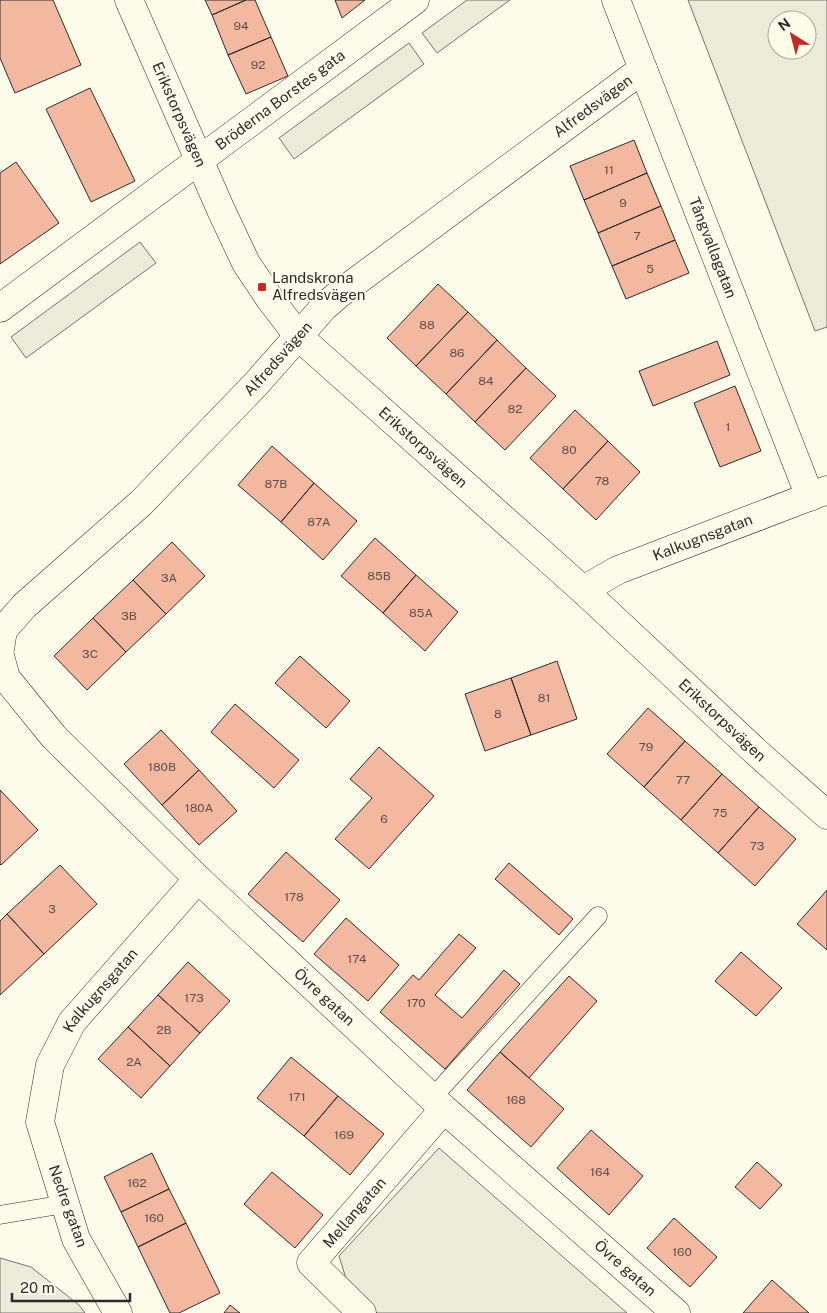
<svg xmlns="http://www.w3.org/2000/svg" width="827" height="1313" viewBox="0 0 827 1313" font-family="'Public Sans',sans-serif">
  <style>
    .green { fill: #ecebdb; stroke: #74746e; fill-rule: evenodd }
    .parking { fill: #eceadb; stroke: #74746e }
    .building { fill: #f2b8a0; stroke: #2b2b2b }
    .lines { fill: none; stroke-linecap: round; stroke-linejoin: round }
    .service-casing { stroke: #2b2b2b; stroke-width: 19 }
    .minor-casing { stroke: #2b2b2b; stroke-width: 29 }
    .tertiary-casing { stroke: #2b2b2b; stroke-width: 29 }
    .service { stroke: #fdfbea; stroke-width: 18 }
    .minor { stroke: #fdfbea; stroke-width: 28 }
    .tertiary { stroke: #fdfbea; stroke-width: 28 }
    .poi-dot { fill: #c62828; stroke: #fdfbea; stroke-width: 2 }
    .labels { text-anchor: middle; stroke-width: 4; stroke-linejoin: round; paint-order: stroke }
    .number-label { font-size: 12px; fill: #5d4e48 }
    .street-label { font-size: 15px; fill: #2b2b2b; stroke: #fdfbea }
    .poi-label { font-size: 15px; fill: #2b2b2b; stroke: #fdfbea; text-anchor: start }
  </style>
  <rect width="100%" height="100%" fill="#fdfbea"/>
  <!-- green -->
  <path class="green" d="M688,0H827V327L815,331ZM777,20H807V50H777Z
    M439,1148L627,1313H377L348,1285L339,1256Z
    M0,1258L31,1267L79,1305L85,1313H0Z"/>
  <!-- parking -->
  <path class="parking" d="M467,0H510L437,53L422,33Z
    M409,43L424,64L294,159L279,138Z
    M140,242L156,263L26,358L11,337Z"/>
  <!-- building -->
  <path class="building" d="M0,0H53L81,65L15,93L0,58Z
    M205,0H246L212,15Z
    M246,0H255L271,37L228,55L212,15Z
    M335,0H365L342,18Z
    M271,37L288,76L246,94L228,55Z
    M90,88L135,181L91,202L46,109Z
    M634,140L647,173L584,200L570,166Z
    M16,162L59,223L0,264V173Z
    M647,173L661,206L598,233L584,200Z
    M661,206L675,240L612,266L598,233Z
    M675,240L689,273L626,299L612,266Z
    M438,284L468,312L416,366L387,338Z
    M468,312L497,340L446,394L416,366Z
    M497,340L526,368L475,422L446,394Z
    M717,341L730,375L653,406L639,371Z
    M526,368L556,396L505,450L475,422Z
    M735,386L761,451L720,467L694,403Z
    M575,410L608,441L563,489L530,458Z
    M608,441L640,472L596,520L563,489Z
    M272,446L314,483L281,522L238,485Z
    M314,483L357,521L323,560L281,522Z
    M375,538L416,575L383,613L341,576Z
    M172,542L205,576L166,614L133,580Z
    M416,575L458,612L425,651L383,613Z
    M133,580L166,614L126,652L93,618Z
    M93,618L126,652L87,690L54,656Z
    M300,656L350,701L326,728L275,683Z
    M557,661L577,719L531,735L511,678Z
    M511,678L531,735L485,751L465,694Z
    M235,704L299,760L274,788L211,732Z
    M648,708L685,741L644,787L607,754Z
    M161,730L199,770L162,805L124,764Z
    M685,741L722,774L681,820L644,787Z
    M379,747L434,796L369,869L335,839L372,798L350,779Z
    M199,770L237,811L199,845L162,805Z
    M722,774L759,807L718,853L681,820Z
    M0,790L38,830L1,865L0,864Z
    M759,807L796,839L755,886L718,853Z
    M286,852L340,900L303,942L248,894Z
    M509,863L573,919L559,935L495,879Z
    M60,865L97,904L44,954L7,914Z
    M827,890V950L797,924Z
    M7,914L44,954L0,995V921Z
    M346,918L399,965L368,1001L314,954Z
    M459,934L476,948L435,995L462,1018L504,970L520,984L445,1069L380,1012L413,975L419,980Z
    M741,952L782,988L756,1016L715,981Z
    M188,962L230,1001L200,1033L158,995Z
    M569,976L597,1001L529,1078L500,1052Z
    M158,995L200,1033L170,1066L128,1027Z
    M128,1027L170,1066L141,1098L98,1059Z
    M500,1052L564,1109L531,1147L467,1090Z
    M291,1057L338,1096L304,1136L257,1098Z
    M338,1096L384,1134L350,1175L304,1136Z
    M591,1130L643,1176L609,1215L557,1168Z
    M152,1153L169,1189L121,1212L104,1177Z
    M757,1162L782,1185L760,1209L735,1187Z
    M272,1172L323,1215L295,1248L244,1204Z
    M169,1189L186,1223L138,1247L121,1212Z
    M674,1218L717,1257L690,1287L647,1248Z
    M186,1223L220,1293L179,1313H170L138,1247Z
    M772,1280L809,1313H743Z
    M230,1305L240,1313H224Z"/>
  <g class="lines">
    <defs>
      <path id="service" d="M432,1098L598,916
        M0,1215L65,1204"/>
      <g id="minor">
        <path id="s1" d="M616,0L810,497"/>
        <path id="s2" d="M0,308L415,0"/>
        <path id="s3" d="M0,649L3,630L24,606L141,503L256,384L324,307L339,294L643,69"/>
        <path id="s4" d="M0,656L6,678L54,737L198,879L444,1109L676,1313"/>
        <path id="s5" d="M118,1313L76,1239L40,1122L50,1065L72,1022L198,879"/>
        <path id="s6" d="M362,1313L311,1263L444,1109"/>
      </g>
      <g id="tertiary">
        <path id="s7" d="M129,0L221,210L246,263L270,299L299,337L583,590L755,751L827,815"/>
        <path id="s8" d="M583,590L618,570L827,490"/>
      </g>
    </defs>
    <!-- service casing -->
    <use href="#service" class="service-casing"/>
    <!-- minor casing -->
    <use href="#minor" class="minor-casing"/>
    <!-- tertiary casing -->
    <use href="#tertiary" class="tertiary-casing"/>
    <!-- service -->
    <use href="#service" class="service"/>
    <!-- minor -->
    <use href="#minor" class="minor"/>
    <!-- tertiary -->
    <use href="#tertiary" class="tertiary"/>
  </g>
  <!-- markers -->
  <rect class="poi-dot" x="257" y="282" width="10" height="10" rx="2.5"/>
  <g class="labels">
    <!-- number labels -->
    <g class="number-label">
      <text x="241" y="30">94</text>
      <text x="258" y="69">92</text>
      <text x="609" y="174">11</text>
      <text x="623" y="207">9</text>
      <text x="637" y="240">7</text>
      <text x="650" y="273">5</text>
      <text x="427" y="329">88</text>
      <text x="457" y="357">86</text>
      <text x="486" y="385">84</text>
      <text x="515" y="413">82</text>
      <text x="728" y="431">1</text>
      <text x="569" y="454">80</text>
      <text x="602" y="485">78</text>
      <text x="276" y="488">87B</text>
      <text x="319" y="526">87A</text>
      <text x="379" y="580">85B</text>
      <text x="169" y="582">3A</text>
      <text x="421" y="617">85A</text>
      <text x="129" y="620">3B</text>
      <text x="90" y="658">3C</text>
      <text x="544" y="702">81</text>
      <text x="498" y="718">8</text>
      <text x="646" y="751">79</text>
      <text x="162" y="771">180B</text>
      <text x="683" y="784">77</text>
      <text x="199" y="812">180A</text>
      <text x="720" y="817">75</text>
      <text x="384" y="823">6</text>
      <text x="757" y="850">73</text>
      <text x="294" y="901">178</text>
      <text x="52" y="913">3</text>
      <text x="357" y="963">174</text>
      <text x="194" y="1002">173</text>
      <text x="416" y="1007">170</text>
      <text x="164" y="1034">2B</text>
      <text x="134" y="1066">2A</text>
      <text x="297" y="1101">171</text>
      <text x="516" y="1104">168</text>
      <text x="344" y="1139">169</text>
      <text x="600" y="1176">164</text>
      <text x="137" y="1187">162</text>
      <text x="154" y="1222">160</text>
      <text x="682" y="1256">160</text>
    </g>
    <!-- street labels -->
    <g class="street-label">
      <text dy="5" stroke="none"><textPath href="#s2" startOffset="349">Bröderna Borstes gata</textPath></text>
      <text dy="5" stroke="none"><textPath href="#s3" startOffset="811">Alfredsvägen</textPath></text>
      <text dy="5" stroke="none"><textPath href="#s7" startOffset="125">Erikstorpsvägen</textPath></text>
      <text dy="5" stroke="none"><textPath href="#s1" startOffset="266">Tångvallagatan</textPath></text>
      <text dy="5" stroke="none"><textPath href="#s3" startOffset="406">Alfredsvägen</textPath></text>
      <text dy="5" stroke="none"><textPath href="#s7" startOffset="545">Erikstorpsvägen</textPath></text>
      <text dy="5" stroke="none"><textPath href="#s8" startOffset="131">Kalkugnsgatan</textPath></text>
      <text dy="5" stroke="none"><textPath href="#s7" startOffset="950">Erikstorpsvägen</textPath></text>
      <text dy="5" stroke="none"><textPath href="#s5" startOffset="356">Kalkugnsgatan</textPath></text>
      <text dy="5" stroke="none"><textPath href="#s4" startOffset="474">Övre gatan</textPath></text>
      <text transform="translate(68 1206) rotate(70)" y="5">Nedre gatan</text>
      <text dy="5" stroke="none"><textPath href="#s6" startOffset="138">Mellangatan</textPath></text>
      <text dy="5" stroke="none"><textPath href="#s4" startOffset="879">Övre gatan</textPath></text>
    </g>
    <!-- poi labels -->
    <g class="poi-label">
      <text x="272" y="283">Landskrona<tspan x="272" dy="17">Alfredsvägen</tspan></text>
    </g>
  </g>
  <!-- north arrow -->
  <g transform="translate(792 35) rotate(324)"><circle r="24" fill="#fdfbea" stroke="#a9a89e"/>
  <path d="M0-4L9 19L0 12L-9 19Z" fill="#c62828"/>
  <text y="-8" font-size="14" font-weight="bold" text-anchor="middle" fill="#2b2b2b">N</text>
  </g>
  <!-- scale -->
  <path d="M12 1293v8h118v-8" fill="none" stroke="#2b2b2b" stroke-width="2.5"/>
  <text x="20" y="1293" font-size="15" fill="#2b2b2b" stroke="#fdfbea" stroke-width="4" paint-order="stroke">20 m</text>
</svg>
